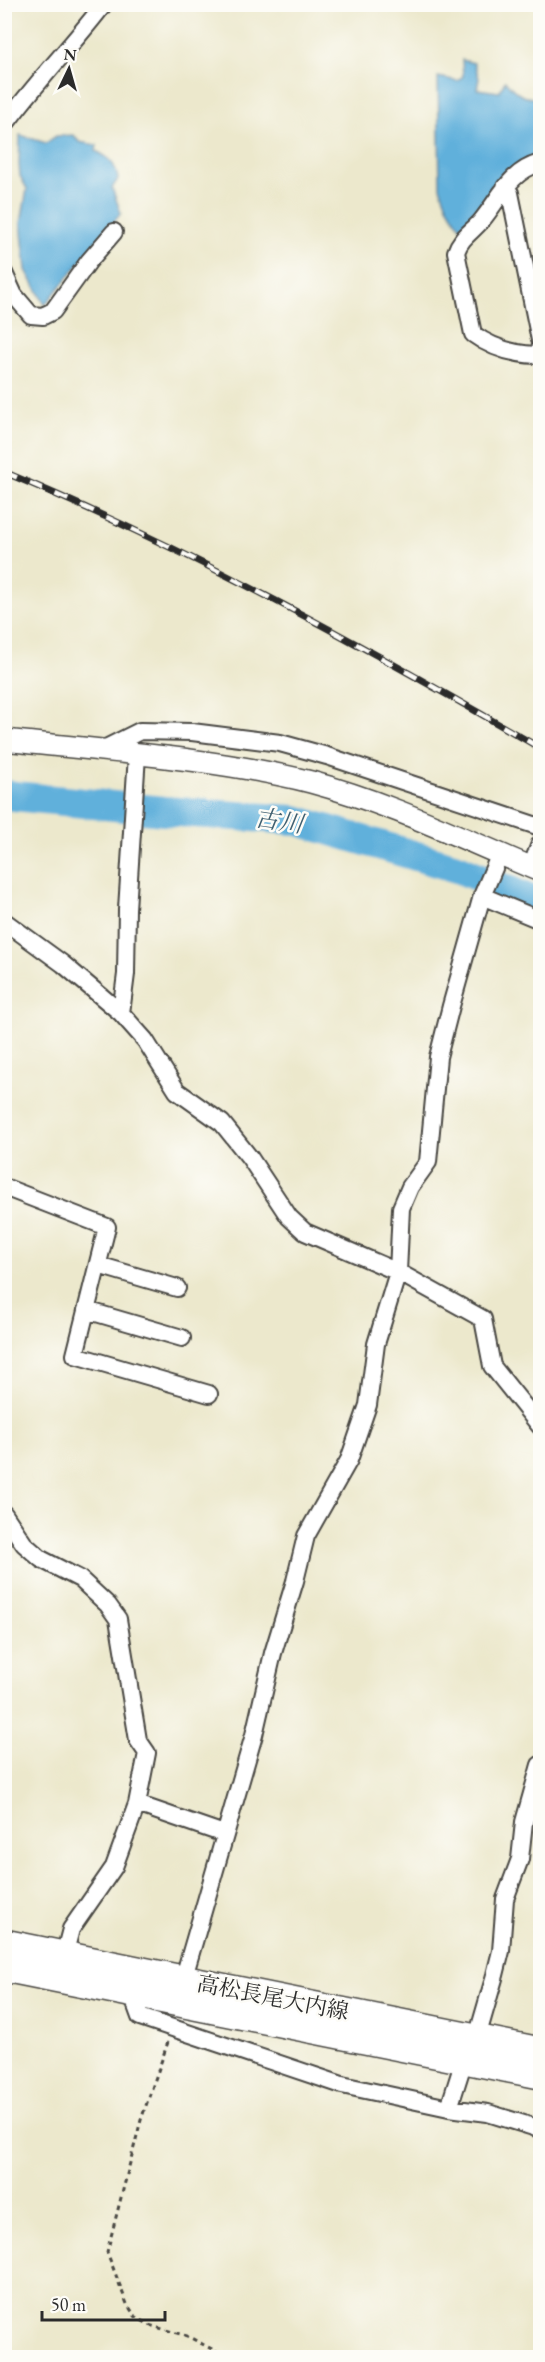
<svg xmlns="http://www.w3.org/2000/svg" width="545" height="2362" viewBox="0 0 545 2362" font-family="'EB Garamond','Noto Serif JP',serif">
  <style>
    .water { fill: #60b0db; stroke: #466e83; stroke-width: 1.5 }
    .lines { fill: none; stroke-linecap: round; stroke-linejoin: round }
    .river { stroke: #60b0db; stroke-width: 30 }
    .minor-casing { stroke: #484743; stroke-width: 20 }
    .tertiary-casing { stroke: #484743; stroke-width: 24 }
    .primary-casing { stroke: #484743; stroke-width: 30 }
    .path { stroke: #484743; stroke-width: 3; stroke-dasharray: 4.5 4.5; stroke-linecap: butt }
    .minor { stroke: #fff; stroke-width: 16 }
    .tertiary { stroke: #fff; stroke-width: 21 }
    .primary { stroke: #fff; stroke-width: 27 }
    .rail-casing { stroke: #2b2b2b; stroke-width: 7 }
    .rail { stroke: #fdfcf7; stroke-width: 4.5; stroke-dasharray: 14; stroke-linecap: butt }
    .labels { text-anchor: middle; stroke-width: 5; stroke-linejoin: round; paint-order: stroke }
    .street-label { font-size: 22px; fill: #2b2b2b; stroke: #fdfcf7 }
    .water-label { font-size: 24px; font-style: italic; fill: #406071; stroke: #fdfcf7 }
  </style>
  <rect width="100%" height="100%" fill="#fdfcf7"/>
  <filter id="ink" filterUnits="userSpaceOnUse"><feTurbulence type="fractalNoise" baseFrequency=".0167" numOctaves="2"/><feDisplacementMap in="SourceGraphic" scale="12" xChannelSelector="R" yChannelSelector="G"/><feConvolveMatrix kernelMatrix="1 2 1 2 8 2 1 2 1" color-interpolation-filters="sRGB"/></filter>
  <filter id="wash" filterUnits="userSpaceOnUse"><feTurbulence type="fractalNoise" baseFrequency=".008" numOctaves="4" result="noise"/><feDisplacementMap in="SourceGraphic" scale="24" xChannelSelector="R" yChannelSelector="G"/><feGaussianBlur stdDeviation="1.35" result="paint"/><feColorMatrix in="noise" values="0 0 0 0 0 0 0 0 0 0 0 0 0 0 0 0 0 1.4 0 .05"/><feComposite in="paint" operator="in"/></filter>
  <g filter="url(#wash)">
    <rect width="100%" height="100%" fill="#ece8cc"/>
    <!-- water -->
    <path class="water" d="M462,60L474,63L479,78L477,89L499,92L505,81C515,92 524,101 540,97V156L519,164L499,180L479,209L460,227L447,206L440,187L438,77L458,81L463,76Z
      M20,135L46,143L56,136L74,135L79,142L97,145L96,151C110,158 115,163 118,179L112,188L121,213L45,305L26,270L21,223L27,189L20,176L19,164Z"/>
    <g class="lines">
      <!-- river -->
      <path class="river" d="M4,795L164,811L295,820L460,869L540,904"/>
    </g>
  </g>
  <g filter="url(#ink)">
    <g class="lines">
      <defs>
        <path id="minor" d="M4,126C35,83 72,46 104,4
          M540,163C509,172 501,197 482,220C472,232 461,237 456,252L473,334C492,348 512,354 536,355L540,349
          M505,187L510,193L540,340
          M4,273L14,295L31,315L43,316L53,311L89,261L114,232
          M100,751L140,731L192,732L280,743L327,756L540,827
          M531,867L540,844
          M482,896L540,920
          M4,921L63,964L121,1013L145,1040L177,1091L222,1123L250,1158L289,1217L305,1232L398,1272L483,1319L492,1366L540,1426
          M121,1013L126,974L127,909L137,755
          M4,1187L107,1227L75,1355L209,1394
          M98,1265L177,1288
          M86,1310L182,1338
          M4,1514L24,1544L41,1559L80,1579L108,1605L118,1619L138,1740L147,1753L137,1804
          M62,1963L71,1929L114,1867L137,1804L224,1834
          M181,1987L254,1735L273,1653L295,1581L306,1536L349,1460L368,1405L376,1344L398,1272L401,1208L410,1187L428,1162L438,1057L451,1006L482,896L500,854
          M137,1994L136,2006L140,2017L342,2085L449,2108L488,2113L540,2129
          M449,2108L461,2070L480,2027L495,1975L501,1951L505,1899L520,1859L524,1822L540,1765"/>
        <path id="tertiary" d="M4,740C104,751 215,758 311,782C390,803 465,840 540,871"/>
        <path id="primary" d="M4,1943L540,2051
          M4,1968L540,2075"/>
      </defs>
      <!-- minor casing -->
      <use href="#minor" class="minor-casing"/>
      <!-- tertiary casing -->
      <use href="#tertiary" class="tertiary-casing"/>
      <!-- primary casing -->
      <use href="#primary" class="primary-casing"/>
      <!-- path -->
      <path class="path" d="M168,2042L141,2120L107,2252L127,2304L135,2316L149,2325L187,2336L229,2358"/>
      <!-- minor -->
      <use href="#minor" class="minor"/>
      <!-- tertiary -->
      <use href="#tertiary" class="tertiary"/>
      <!-- primary -->
      <use href="#primary" class="primary"/>
      <defs>
        <path id="rail" d="M4,472C191,550 366,647 540,748"/>
      </defs>
      <!-- rail casing -->
      <use href="#rail" class="rail-casing"/>
      <!-- rail -->
      <use href="#rail" class="rail"/>
    </g>
  </g>
  <g class="labels">
    <!-- street labels -->
    <g class="street-label">
      <text transform="translate(273 1997) rotate(11)" y="8">高松長尾大内線</text>
    </g>
    <!-- water labels -->
    <g class="water-label">
      <text transform="translate(279 821) rotate(8)" y="8">古川</text>
    </g>
  </g>
  <!-- margin -->
  <rect width="545" height="2362" fill="none" stroke="#fdfcf7" stroke-width="24"/>
  <!-- north arrow -->
  <g transform="translate(69 69) rotate(5)" stroke="#fdfcf7" stroke-width="4.5" paint-order="stroke">
  <path d="M0-4.5L10 22L0 15L-10 22Z" fill="#2b2b2b"/>
  <text y="-9" font-size="16" font-weight="bold" text-anchor="middle" fill="#2b2b2b">N</text>
  </g>
  <!-- scale -->
  <path d="M42 2311v9h123v-9" fill="none" stroke="#2b2b2b" stroke-width="3"/>
  <text x="51" y="2311" font-size="18" fill="#2b2b2b" stroke="#fdfcf7" stroke-width="4.5" paint-order="stroke">50 m</text>
</svg>
